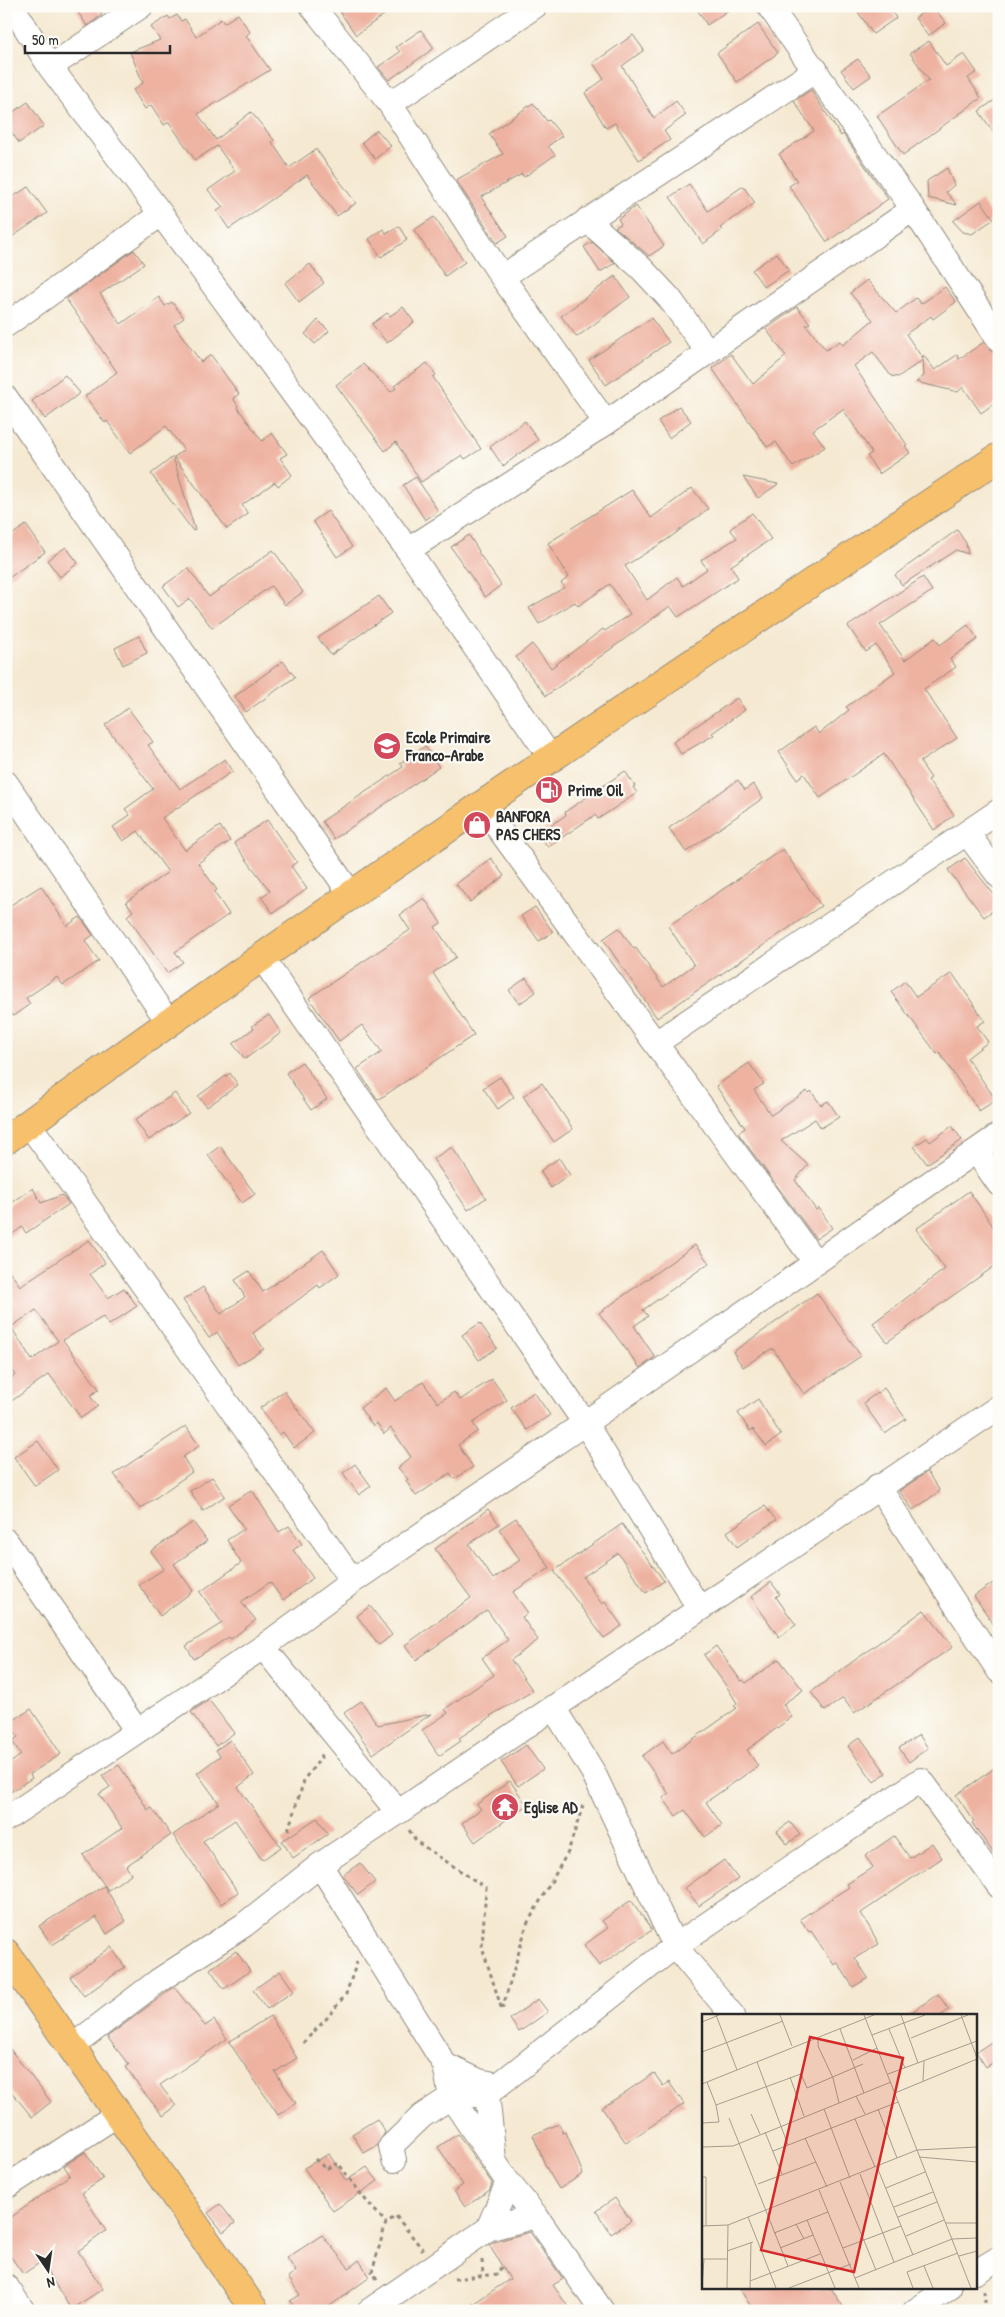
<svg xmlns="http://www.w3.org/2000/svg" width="1005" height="2317" viewBox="0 0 1005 2317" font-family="'Patrick Hand',sans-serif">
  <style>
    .building { fill: #eeb2a1; fill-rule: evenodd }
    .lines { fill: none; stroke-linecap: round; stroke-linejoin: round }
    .minor-casing { stroke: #908a7e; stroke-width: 26 }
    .major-casing { stroke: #908a7e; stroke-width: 30 }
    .path { stroke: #908a7e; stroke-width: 3; stroke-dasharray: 4 4; stroke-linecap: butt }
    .minor { stroke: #fff; stroke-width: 24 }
    .major { stroke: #f7c06c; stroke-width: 28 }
    .labels { text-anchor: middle; stroke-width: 4.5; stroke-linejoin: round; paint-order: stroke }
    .poi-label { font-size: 16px; font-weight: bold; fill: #2b2b2b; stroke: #fdfcf7; text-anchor: start }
    .inset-road { fill: none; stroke: #a49d8f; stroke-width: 1 }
    .view { fill: #d62828; fill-opacity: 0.15; stroke: #d62828; stroke-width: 2.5 }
    .inset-edge { fill: none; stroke: #2b2b2b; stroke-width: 2.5 }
  </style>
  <rect width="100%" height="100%" fill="#fdfcf7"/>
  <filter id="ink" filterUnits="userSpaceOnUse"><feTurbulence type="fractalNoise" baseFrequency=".02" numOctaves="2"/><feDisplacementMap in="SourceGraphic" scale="10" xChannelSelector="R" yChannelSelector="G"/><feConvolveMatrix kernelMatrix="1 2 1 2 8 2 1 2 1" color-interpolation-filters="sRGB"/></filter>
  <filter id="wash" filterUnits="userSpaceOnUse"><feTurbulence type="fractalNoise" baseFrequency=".0096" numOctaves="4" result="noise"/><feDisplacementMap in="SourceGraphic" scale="20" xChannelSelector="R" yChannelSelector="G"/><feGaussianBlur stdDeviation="1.12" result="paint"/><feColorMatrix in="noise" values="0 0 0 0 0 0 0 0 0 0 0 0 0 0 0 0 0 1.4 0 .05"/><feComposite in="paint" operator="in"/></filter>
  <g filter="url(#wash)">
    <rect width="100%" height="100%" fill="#f5e9d2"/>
    <g id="blocks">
      <!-- building -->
      <path class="building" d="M74,6H96L102,15L87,26Z
        M348,6H396L356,35L340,12Z
        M695,6H734L707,25Z
        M854,6H888L896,18L873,34Z
        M932,6L946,23L928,36L915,18Z
        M238,14L250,32L246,36L270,70L198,114L216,140L251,112L274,140L272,142L289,168L316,149L356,203L337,216L307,175L229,229L217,211L223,207L208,190L235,171L217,146L195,160L169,122L164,125L151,105L145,109L133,90L143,83L130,52L160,40L151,27L168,16L170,19L177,15L181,21L185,19L196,37L221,19L224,23Z
        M758,24L778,53L737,82L717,53Z
        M421,30L434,48L389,80L378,67L400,52L396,47Z
        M633,35L644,50L622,66L654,118L676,101L686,115L664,131L670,140L639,160L615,123L606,128L585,93L604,79L593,63Z
        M929,41L946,66L964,54L977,72L968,78L981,98L903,155L877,116L929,80L910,53Z
        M858,59L871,76L854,88L841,70Z
        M811,90L841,136L843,134L888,199L827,242L789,186L797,181L779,154L814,131L794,101Z
        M999,97V141L979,111Z
        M28,102L44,126L19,143L6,124V117Z
        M533,103L547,121L549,120L562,136L548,146L555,155L524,177L522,174L481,197L508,236L497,243L456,180L503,154L489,134Z
        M377,130L391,146L375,159L362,142Z
        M947,168L954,185L946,192L957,205L928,198L927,181Z
        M689,184L708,211L743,186L755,203L720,228L722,230L703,244L670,197Z
        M28,187L47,213L6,241V201Z
        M981,201L994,219L972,234L963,232L953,221Z
        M636,206L664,246L649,256L615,227L621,224L618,219Z
        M434,217L465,262L445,276L414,230Z
        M399,226L407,240L381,257L369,239L383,229L386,233Z
        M592,242L615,263L600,272L584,247Z
        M134,250L144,264L100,294L121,324L159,297L165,306L172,302L184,318L174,325L201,362L211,355L239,394L233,398L238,406L237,407L262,441L272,433L287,454L280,458L292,475L278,486L275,482L242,505L248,514L227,529L174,457L184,450L166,426L130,453L107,421L105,423L85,396L117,372L66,299Z
        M777,253L789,270L764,287L752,270Z
        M310,264L324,283L299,302L285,283Z
        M615,276L630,297L577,337L561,316Z
        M867,280L896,313L916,298L921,304L945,287L956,302L933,319L931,316L906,334L923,359V355L935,370L957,355L959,359L984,342L999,360V400L981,413L963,387L958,392L916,382L924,376L923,360L898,377L891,376L873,352L854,366L907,445L905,446L910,453L879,474L867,456L872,453L843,409L813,430L825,447L793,467L776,442L767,447L712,368L731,354L753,384L786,356L766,329L797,307L810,323L806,325L826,350L840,341L843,345L873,320L850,293Z
        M403,307L414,322L387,343L372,324L387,313L390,316Z
        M651,318L669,342L606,385L589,360Z
        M318,320L329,331L315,344L305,334Z
        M427,363L436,375L433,377L481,449L465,459L462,455L421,482L396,442L385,451L336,385L363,364L391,392L396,388L394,386Z
        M65,375L80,393L45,419L32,401Z
        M679,406L691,421L669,438L658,421Z
        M525,421L538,440L503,466L490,447Z
        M173,457L195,530L193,531L151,474Z
        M416,477L438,511L425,520L403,485Z
        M743,477L778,484L758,498Z
        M692,488L708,509L668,539L625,566L647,600L677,577L683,586L707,569L701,560L737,538L730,529L752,513L771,539L731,566L738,578L678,617L670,606L546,696L516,657L532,644L551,668L603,629L605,631L630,614L610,584L578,606L575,602L539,624L529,608L565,587L561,583L569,577L548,543L632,490L651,518Z
        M328,511L352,547L337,557L313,521Z
        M26,525L45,552L6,580V539Z
        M957,530L966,543L968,554L956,550L902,585L895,575Z
        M469,535L479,551L478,552L501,585L485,597L451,547Z
        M66,547L78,563L60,577L47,560Z
        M273,550L303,592L285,605L271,586L212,628L190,599L178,607L163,586L188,568L209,597Z
        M923,577L932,591L880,625L905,660L935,638L940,645L968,625L978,639L950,659L956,667L924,689L957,738L920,762L931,778L928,780L954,815L934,830L884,754L820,798L804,774L797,779L779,752L814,727L819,734L849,710L846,707L895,672L876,645L866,652L848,626Z
        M379,596L391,613L331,655L318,638Z
        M139,636L147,653L123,665L115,648Z
        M283,661L295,677L246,712L235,696Z
        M737,698L745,710L712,733L714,735L681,754L673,742Z
        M128,708L153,742L148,745L180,789L225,759L233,771L162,818L185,850L220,826L230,841L198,863L217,890L214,892L229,914L175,952L183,962L167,973L127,916L133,911L126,902L168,872L138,831L123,841L113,827L130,815L125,809L153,789L105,725Z
        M425,746L439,767L334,839L322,821L403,767L400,763Z
        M625,771L635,786L633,787L637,793L598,819L595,815L548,847L538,834L566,815L565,812Z
        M738,780L745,790L753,784L763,798L686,852L669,828Z
        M267,820L297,862L291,866L307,889L273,913L261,897L270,891L234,843Z
        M783,849L821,906L657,1018L603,939L619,928L634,949L636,948L663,987L694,965L668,926Z
        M491,858L504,876L470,902L456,884Z
        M965,858L999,901V906L984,917L948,870Z
        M41,886L67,926L80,917L93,935L85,941L99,961L63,985L57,977L26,998L30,1004L13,1016L6,1007V908Z
        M424,898L441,923L435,927L456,957L433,973L474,1035L378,1100L357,1069L382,1052L362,1025L339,1041L309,998L410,930L400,915Z
        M535,907L553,932L539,941L521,916Z
        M952,973L985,1021L977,1026L988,1042L967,1058L996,1100L979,1111L939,1052L937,1054L891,992L905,981L916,997Z
        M526,978L536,992L519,1004L509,990Z
        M269,1015L281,1033L245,1059L233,1044L254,1028L252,1026Z
        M302,1062L327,1099L311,1110L286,1073Z
        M749,1063L764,1084L754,1090L771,1115L807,1091L809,1093L811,1091L821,1105L828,1101L839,1117L821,1128L815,1119L781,1141L808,1165L795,1180L816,1210L819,1208L832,1228L816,1239L738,1133L745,1128L716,1086Z
        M230,1073L238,1085L207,1107L198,1096Z
        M500,1077L514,1097L498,1109L483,1088Z
        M542,1083L573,1129L554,1142L523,1096Z
        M175,1093L189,1113L149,1140L135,1120Z
        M952,1126L962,1140L927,1164L914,1146L927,1138L930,1142Z
        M220,1146L255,1194L242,1203L208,1155Z
        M452,1147L486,1198L468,1210L433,1159Z
        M559,1158L570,1175L551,1188L540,1171Z
        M33,1188L41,1203L62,1195L69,1204L26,1233L22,1227L6,1239V1207Z
        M969,1191L999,1235V1263L887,1342L873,1323L945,1269L916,1229Z
        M89,1240L105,1263L90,1274L108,1298L124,1288L137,1306L109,1325L103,1317L63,1340L99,1389L90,1396L98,1406L81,1418L49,1374L6,1405V1381L15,1375L6,1360V1266L20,1286ZM36,1310L58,1341L32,1360L11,1327Z
        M695,1245L709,1263L643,1310L648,1316L634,1326L655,1357L640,1368L599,1313Z
        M323,1250L339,1274L320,1288L318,1285L253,1333L264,1349L238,1365L217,1332L209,1338L183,1300L203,1287L221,1314L245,1297L235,1280L249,1271L263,1292Z
        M817,1293L861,1356L804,1394L773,1349H771L743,1367L733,1352Z
        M480,1323L497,1348L479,1360L462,1335Z
        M492,1379L507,1400L473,1423L478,1431L458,1445L473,1467L454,1479L450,1473L416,1496L406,1481L408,1479L398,1468L411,1457L391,1428L384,1434L377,1423L373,1426L360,1408L386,1388L395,1401L423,1382L438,1403L454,1392L460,1400Z
        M884,1388L906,1419L885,1434L863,1403Z
        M284,1391L315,1433L294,1448L283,1432L279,1435L260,1408Z
        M534,1392L550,1415L527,1430L511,1408Z
        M758,1399L781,1435L766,1446L753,1429L750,1431L738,1413Z
        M186,1426L199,1446L183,1457L192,1472L140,1509L114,1474Z
        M38,1441L58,1470L35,1486L14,1457Z
        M355,1464L371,1486L359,1495L343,1473Z
        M927,1472L940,1491L913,1510L899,1491Z
        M212,1477L225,1496L203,1511L190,1491Z
        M252,1490L279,1532L289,1526L302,1544L293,1550L313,1578L283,1600L270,1582L241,1602L256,1620L231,1639L229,1637L194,1659L186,1646L222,1623L200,1592L241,1563L227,1540L244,1529L228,1505Z
        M765,1506L776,1520L737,1547L727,1532Z
        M488,1509L499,1524L469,1544L493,1579L520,1560L499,1529L516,1518L550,1568L513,1592L528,1613L522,1617L538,1640L511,1660L533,1691L490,1716L491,1717L459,1738L461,1741L439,1756L422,1730L448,1713L445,1709L494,1675L482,1658L508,1640L487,1610L416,1660L405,1645L471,1598L435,1549Z
        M193,1522L207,1541L174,1564L193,1591L160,1616L139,1585L164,1569L151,1551Z
        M622,1524L664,1581L646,1593L618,1553L583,1577L602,1604L605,1602L622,1626L604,1638L554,1571Z
        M999,1579V1632L974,1596Z
        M771,1582L780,1594L776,1597L796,1625L779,1637L751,1597Z
        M370,1606L392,1635L379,1645L357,1616Z
        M924,1610L953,1647L854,1713L843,1698L825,1711L811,1692Z
        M716,1646L741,1681L743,1680L746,1683L779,1659L803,1690L783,1704L792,1717L747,1750L758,1766L706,1802L722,1825L705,1837L685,1810L676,1816L663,1798L669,1794L642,1756L663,1741L672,1754L737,1708L734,1706L737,1703L729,1690L704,1655Z
        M209,1700L234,1733L216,1746L191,1712Z
        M361,1701L378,1725L431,1714L373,1754L344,1713Z
        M31,1709L61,1754L30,1774L32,1778L6,1795V1766L21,1755L12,1741L18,1737L9,1723Z
        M919,1735L928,1748L909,1762L899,1748Z
        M860,1737L886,1773L874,1782L848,1746Z
        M230,1740L254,1775L238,1787L281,1847L262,1860L235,1820L203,1841L238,1892L221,1904L173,1835L219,1803L197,1773L220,1756L216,1750Z
        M526,1745L543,1769L518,1786L501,1762Z
        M119,1765L148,1810L152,1808L171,1835L126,1866L131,1874L108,1890L83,1855L122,1828L99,1794L110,1787L102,1776Z
        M999,1765V1861L972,1823L974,1821L956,1795Z
        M510,1781L527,1805L475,1842L462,1823L481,1809L477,1804Z
        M317,1818L328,1834L293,1858L282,1841Z
        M790,1822L800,1835L787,1844L777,1831Z
        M894,1836L910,1858L932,1843L942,1858L861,1913L879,1944L855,1958L868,1978L853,1987L838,1963L834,1965L811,1931L809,1932L800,1919L849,1887L847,1884L873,1867L865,1856Z
        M724,1860L738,1879L699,1906L685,1888Z
        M360,1863L375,1882L358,1895L343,1875Z
        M104,1886L126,1921L107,1934L96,1917L52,1945L39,1926Z
        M631,1900L652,1930L599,1966L584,1945L608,1928L602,1921Z
        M111,1947L125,1967L84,1996L70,1977Z
        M236,1951L250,1971L224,1989L210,1969Z
        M280,1971L294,1991L267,2009L253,1990Z
        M174,1987L205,2026L214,2020L227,2039L160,2085L176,2106L163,2116L142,2090L126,2067L129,2065L107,2037Z
        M938,1994L949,2010L940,2016H906Z
        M538,1999L548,2012L519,2032L510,2019Z
        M270,2016L297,2058L275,2072L296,2103L278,2115L229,2042Z
        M999,2037V2059L986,2067L976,2052Z
        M6,2044L51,2102L32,2117L6,2085Z
        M654,2073L663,2086L669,2082L684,2104L626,2143L602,2108Z
        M377,2119L385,2132L378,2145L364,2153L352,2134Z
        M559,2124L563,2133L566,2132L583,2174L559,2189L546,2167L533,2135Z
        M458,2134L492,2183L490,2190L465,2207L454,2191L463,2185L438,2147Z
        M85,2152L103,2179L82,2193L106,2231L78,2251L103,2289L71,2309L41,2262L23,2274L6,2250V2221L70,2175L64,2166Z
        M329,2154L346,2181L367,2167L378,2181L333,2211L304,2168Z
        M615,2198L631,2221L611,2234L596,2211Z
        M220,2204L235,2223L223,2232L208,2213Z
        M530,2232L563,2279L553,2285L571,2311H462L510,2279L489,2245L494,2242Z
        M322,2235L349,2268L359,2260L370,2277L323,2311H297L290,2301L300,2295L288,2277L296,2271L287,2258Z
        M739,2288H831L846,2311H754Z"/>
    </g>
  </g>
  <g filter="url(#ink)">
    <use href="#blocks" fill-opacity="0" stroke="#908a7e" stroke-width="1"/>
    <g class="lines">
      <defs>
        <path id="minor" d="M12,6L50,67L161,214L408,550L551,758
          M312,6L390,104L502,277L606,423
          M769,6L913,209L999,340
          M50,67L141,6
          M390,104L535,6
          M587,220L641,268L670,299L708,352
          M502,277L816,70
          M6,325L161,214
          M6,398L352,896
          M408,550L606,423L913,209
          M6,783L169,1023
          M482,806L816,1263
          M967,833L999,876
          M262,958L585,1423L699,1608
          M656,1043L999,811
          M29,1124L353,1581
          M976,1151L999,1184
          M878,1486L999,1671
          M6,1541L137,1731
          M263,1647L398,1812
          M553,1707L593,1772L675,1946L733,2016
          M6,1819L263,1647L353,1581L585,1423L999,1135
          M320,1865L445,2065L451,2097L508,2182L536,2216L602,2311
          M70,2048L158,1981L244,1925L320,1865L999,1407
          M445,2065L479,2081L498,2085
          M487,2094L494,2159
          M394,2160L391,2146L422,2116L451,2097L487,2094L675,1946L921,1780L999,1886
          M6,2187L118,2114
          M488,2229L536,2216
          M976,2272L999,2258
          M6,2286L23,2311
          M369,2311L488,2229L508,2182
          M915,2311L949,2288"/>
        <path id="major" d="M6,1140C330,903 665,681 999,457
          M6,1953L255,2311"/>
      </defs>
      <!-- minor casing -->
      <use href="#minor" class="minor-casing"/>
      <!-- major casing -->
      <use href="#major" class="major-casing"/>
      <!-- path -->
      <path class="path" d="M288,1830L305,1778L321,1758L320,1751
        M409,1830L417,1842L486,1888L482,1947L502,2010L527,1924L568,1852L584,1802
        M303,2043L327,2018L346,1994L357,1962
        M315,2159L326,2169L338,2163L364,2198L386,2223
        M482,2260L483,2276
        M377,2279L372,2272L386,2223L396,2216L423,2250
        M454,2279L498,2274L501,2267
        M984,2291L986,2311"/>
      <!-- minor -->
      <use href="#minor" class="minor"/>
      <!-- major -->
      <use href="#major" class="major"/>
    </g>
  </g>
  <!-- icons -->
  <defs>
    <symbol id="school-disc" viewBox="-11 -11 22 22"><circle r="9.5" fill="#d1495b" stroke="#fdfcf7"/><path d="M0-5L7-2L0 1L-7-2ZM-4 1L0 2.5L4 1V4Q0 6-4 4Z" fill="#fff"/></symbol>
    <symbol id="fuel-disc" viewBox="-11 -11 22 22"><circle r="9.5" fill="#d1495b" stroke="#fdfcf7"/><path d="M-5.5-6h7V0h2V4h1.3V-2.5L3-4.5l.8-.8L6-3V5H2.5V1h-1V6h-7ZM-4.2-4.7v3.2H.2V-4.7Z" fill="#fff"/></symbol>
    <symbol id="shop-disc" viewBox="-11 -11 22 22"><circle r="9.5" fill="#d1495b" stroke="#fdfcf7"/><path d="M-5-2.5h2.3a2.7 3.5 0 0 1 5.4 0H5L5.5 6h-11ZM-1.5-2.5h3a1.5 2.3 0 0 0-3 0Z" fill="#fff"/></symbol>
    <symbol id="temple-disc" viewBox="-11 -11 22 22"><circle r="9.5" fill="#d1495b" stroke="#fdfcf7"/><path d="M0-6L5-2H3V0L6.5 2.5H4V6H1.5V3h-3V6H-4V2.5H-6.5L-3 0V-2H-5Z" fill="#fff"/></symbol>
  </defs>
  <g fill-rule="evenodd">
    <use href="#school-disc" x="371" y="730" width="32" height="32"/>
    <use href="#fuel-disc" x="533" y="774" width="32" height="32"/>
    <use href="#shop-disc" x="461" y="809" width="32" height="32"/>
    <use href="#temple-disc" x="489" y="1791" width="32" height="32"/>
  </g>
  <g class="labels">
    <!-- poi labels -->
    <g class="poi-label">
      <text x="406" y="743">Ecole Primaire<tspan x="406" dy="18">Franco-Arabe</tspan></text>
      <text x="568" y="796">Prime Oil</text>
      <text x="496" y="822">BANFORA<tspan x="496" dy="18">PAS CHERS</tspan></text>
      <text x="524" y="1813">Eglise AD</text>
    </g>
  </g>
  <!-- overview -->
  <g transform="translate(702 2014)">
    <rect width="275" height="275" fill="#f5e9d2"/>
    <path class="inset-road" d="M14,1L35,56M78,1L90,32M199,1L216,49M259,1L275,44M0,8L17,1M138,15L162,79M187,15L203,54M170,21L223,1M209,24L266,1M116,26V32L131,64L137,89M0,38L81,7M151,46L175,34M55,48L86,131M186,60L275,27M88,63L102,102M221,67L222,47M5,68L14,91L99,60L105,74L161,50M0,70L172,1M193,79L275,45M154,82L163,100M122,95L148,164M176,95L195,144M49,100L58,120M27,104L86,252M153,105L173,153M0,109L17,108L14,91M63,118L80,160M103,124L125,173M0,133L31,132L189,68M71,137L196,88M217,143L275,148M175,153L211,241M158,160L192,248M0,163H4V212M138,168L174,256M56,170L114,148M184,174L223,158M117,176L157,274M192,193L231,178M46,203L74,274M196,203L235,188M105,206L133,274M243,209H275M94,210L102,225M0,212L26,211L215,136L162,1M72,219L126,198M204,222L242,206M78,234L111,221M141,234L199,212M25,237L51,228M257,242L275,237M1,245H25M222,252L231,274M153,264L250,225L275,224M48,267L118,240M0,274L2,245M25,274L26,211M48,274L49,228M87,274L149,250M211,274L205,258L256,239M269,274L215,136L275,133"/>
    <path class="view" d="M108,23L201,44L152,258L59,236Z"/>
    <rect width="275" height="275" class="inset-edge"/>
  </g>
  <!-- margin -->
  <rect width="1005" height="2317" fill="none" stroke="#fdfcf7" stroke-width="25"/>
  <!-- north arrow -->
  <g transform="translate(48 2270) rotate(167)" stroke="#fdfcf7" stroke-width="4" paint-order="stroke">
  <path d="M0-4L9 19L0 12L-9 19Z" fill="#2b2b2b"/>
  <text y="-8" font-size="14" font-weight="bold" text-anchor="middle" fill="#2b2b2b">N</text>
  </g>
  <!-- scale -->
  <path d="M25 45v8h145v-8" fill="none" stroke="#2b2b2b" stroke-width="2.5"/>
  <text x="32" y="45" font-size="15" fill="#2b2b2b" stroke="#fdfcf7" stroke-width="4" paint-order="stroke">50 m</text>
</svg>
